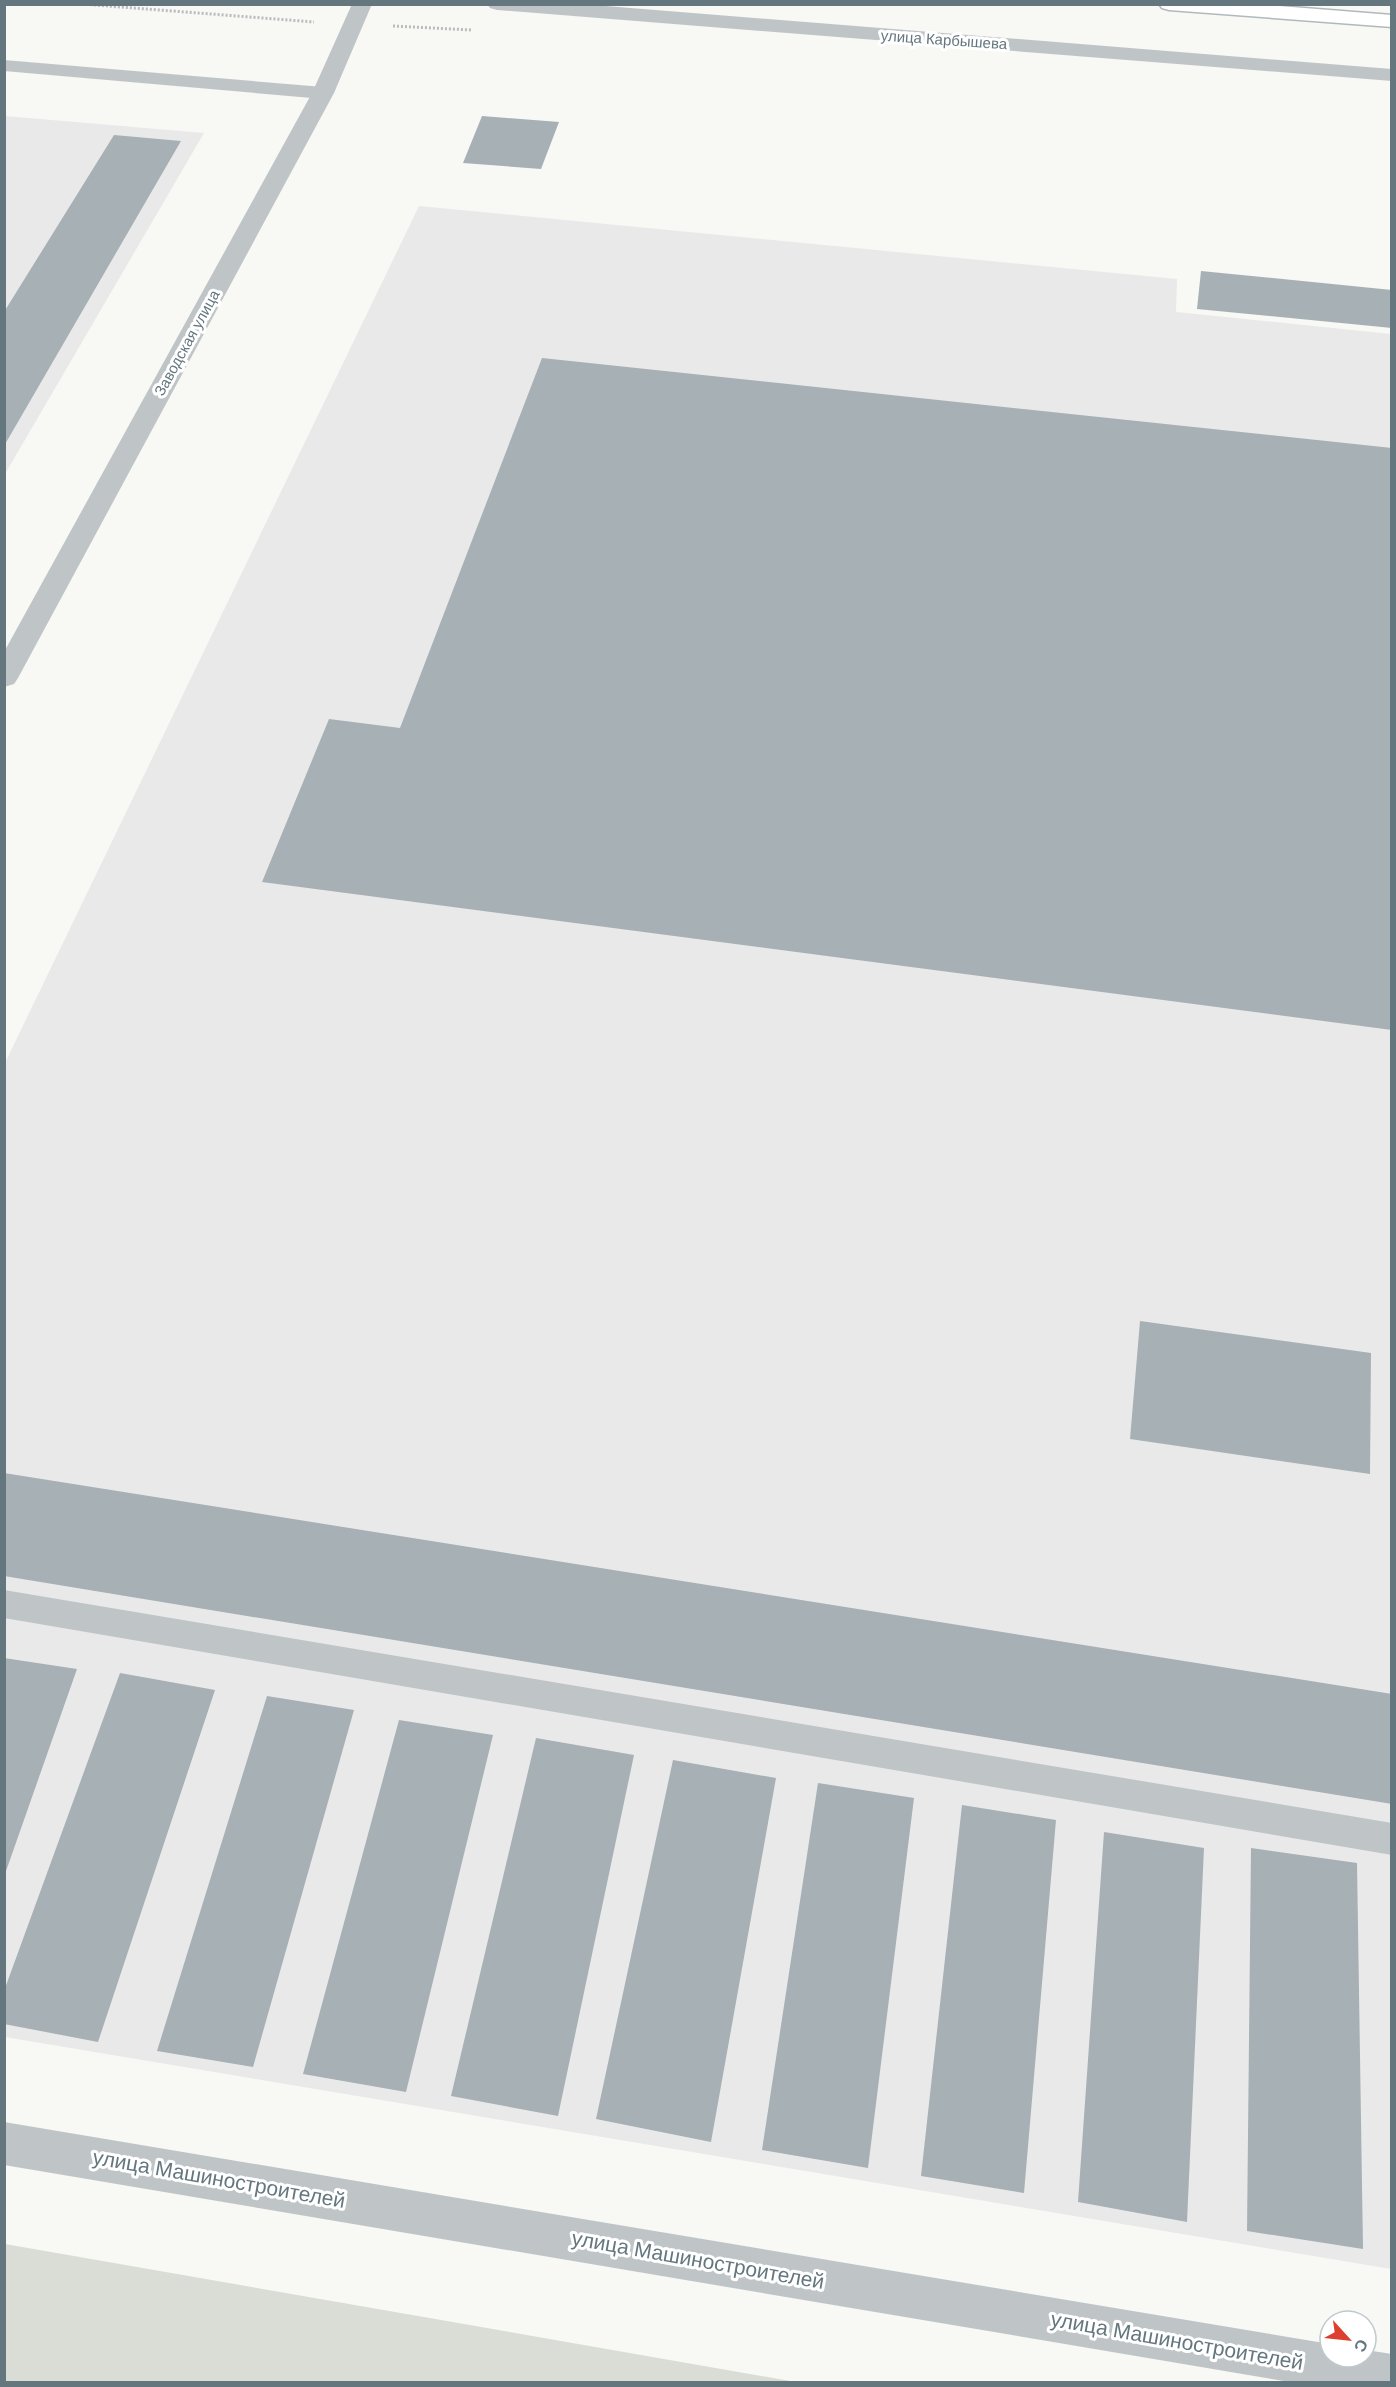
<svg xmlns="http://www.w3.org/2000/svg" width="1396" height="2387" viewBox="0 0 1396 2387" font-family="'DM Sans',sans-serif">
  <style>
    .built { fill: #e9e9e9 }
    .green { fill: #d9ddd5 }
    .building { fill: #a6b0b5 }
    .lines { fill: none; stroke-linecap: round; stroke-linejoin: round }
    .secondary-casing { stroke: #b2b9bc; stroke-width: 3 }
    .path { stroke: #b8bcbe; stroke-width: 3; stroke-dasharray: 2 2; stroke-linecap: butt }
    .lane { fill: #bfc5c7; fill-rule: evenodd }
    .street { fill: #bfc5c7; fill-rule: evenodd }
    .secondary { fill: #fff; fill-rule: evenodd }
    .labels { text-anchor: middle; stroke-width: 6; stroke-linejoin: round; paint-order: stroke }
    .far-street-label { font-size: 15px; fill: #64777f; stroke: #fff }
    .near-street-label { font-size: 21px; fill: #64777f; stroke: #fff }
  </style>
  <rect width="100%" height="100%" fill="#f8f8f5"/>
  <!-- built -->
  <path class="built" d="M5,116L204,133L5,474Z
    M419,206L1177,279L1176,312L1391,334V2269L5,2037L4,1065Z"/>
  <!-- green -->
  <path class="green" d="M5,2244L796,2382H5Z"/>
  <!-- building -->
  <path class="building" d="M482,116L559,122L541,169L463,163Z
    M114,135L181,141L4,446V312Z
    M1201,271L1392,290V328L1197,309Z
    M542,358L1392,448V1030L262,882L329,719L400,728Z
    M1140,1321L1371,1353L1370,1474L1130,1439Z
    M4,1473L1392,1694V1804L4,1576Z
    M4,1658L77,1669L5,1874H4Z
    M120,1673L215,1690L98,2042L4,2024V1991Z
    M267,1696L354,1710L253,2067L157,2051Z
    M399,1720L493,1735L406,2092L303,2074Z
    M536,1738L634,1755L558,2116L451,2096Z
    M673,1760L776,1778L711,2142L596,2119Z
    M818,1783L914,1798L868,2168L762,2150Z
    M962,1805L1056,1820L1024,2193L921,2176Z
    M1104,1832L1204,1848L1187,2222L1078,2202Z
    M1251,1848L1357,1863L1363,2249L1247,2231Z"/>
  <g class="lines">
    <defs>
      <path id="secondary" d="M1159,4H1256L1392,15V27L1169,10L1162,8Z"/>
    </defs>
    <!-- secondary casing -->
    <use href="#secondary" class="secondary-casing"/>
    <!-- path -->
    <path class="path" d="M82,4L314,22
      M393,26L472,30"/>
    <!-- lane -->
    <path class="lane" d="M4,60L323,87L330,89L332,93L330,97L323,99L4,71Z
      M4,1590L1392,1823V1855L4,1618Z"/>
    <!-- street -->
    <path class="street" d="M352,4H372L334,93L18,678L14,684L4,687V652L312,93Z
      M487,4H581L1392,69V81L497,10L490,8Z
      M4,2122L1330,2344V2357H1366V2350L1392,2354V2382H1290L4,2165Z"/>
    <!-- secondary -->
    <use href="#secondary" class="secondary"/>
  </g>
  <g class="labels">
    <!-- far-street labels -->
    <g class="far-street-label">
      <text transform="translate(944 40) rotate(4)" y="5">улица Карбышева</text>
      <text transform="translate(187 343) rotate(-61)" y="5">Заводская улица</text>
    </g>
    <!-- near-street labels -->
    <g class="near-street-label">
      <text transform="translate(219 2179) rotate(10)" y="7">улица Машиностроителей</text>
      <text transform="translate(698 2260) rotate(10)" y="7">улица Машиностроителей</text>
      <text transform="translate(1177 2341) rotate(10)" y="7">улица Машиностроителей</text>
    </g>
  </g>
  <!-- border -->
  <rect width="1396" height="2387" fill="none" stroke="#64777f" stroke-width="12"/>
  <!-- north arrow -->
  <g transform="translate(1348 2339) rotate(117)"><circle r="28" fill="#ffffff" stroke="#c1c9cc" stroke-width="1.5"/>
  <path d="M0-4.5L10 22L0 15L-10 22Z" fill="#dd4030"/>
  <text y="-9" font-size="16" font-weight="bold" text-anchor="middle" fill="#64777f">С</text>
  </g>
</svg>
